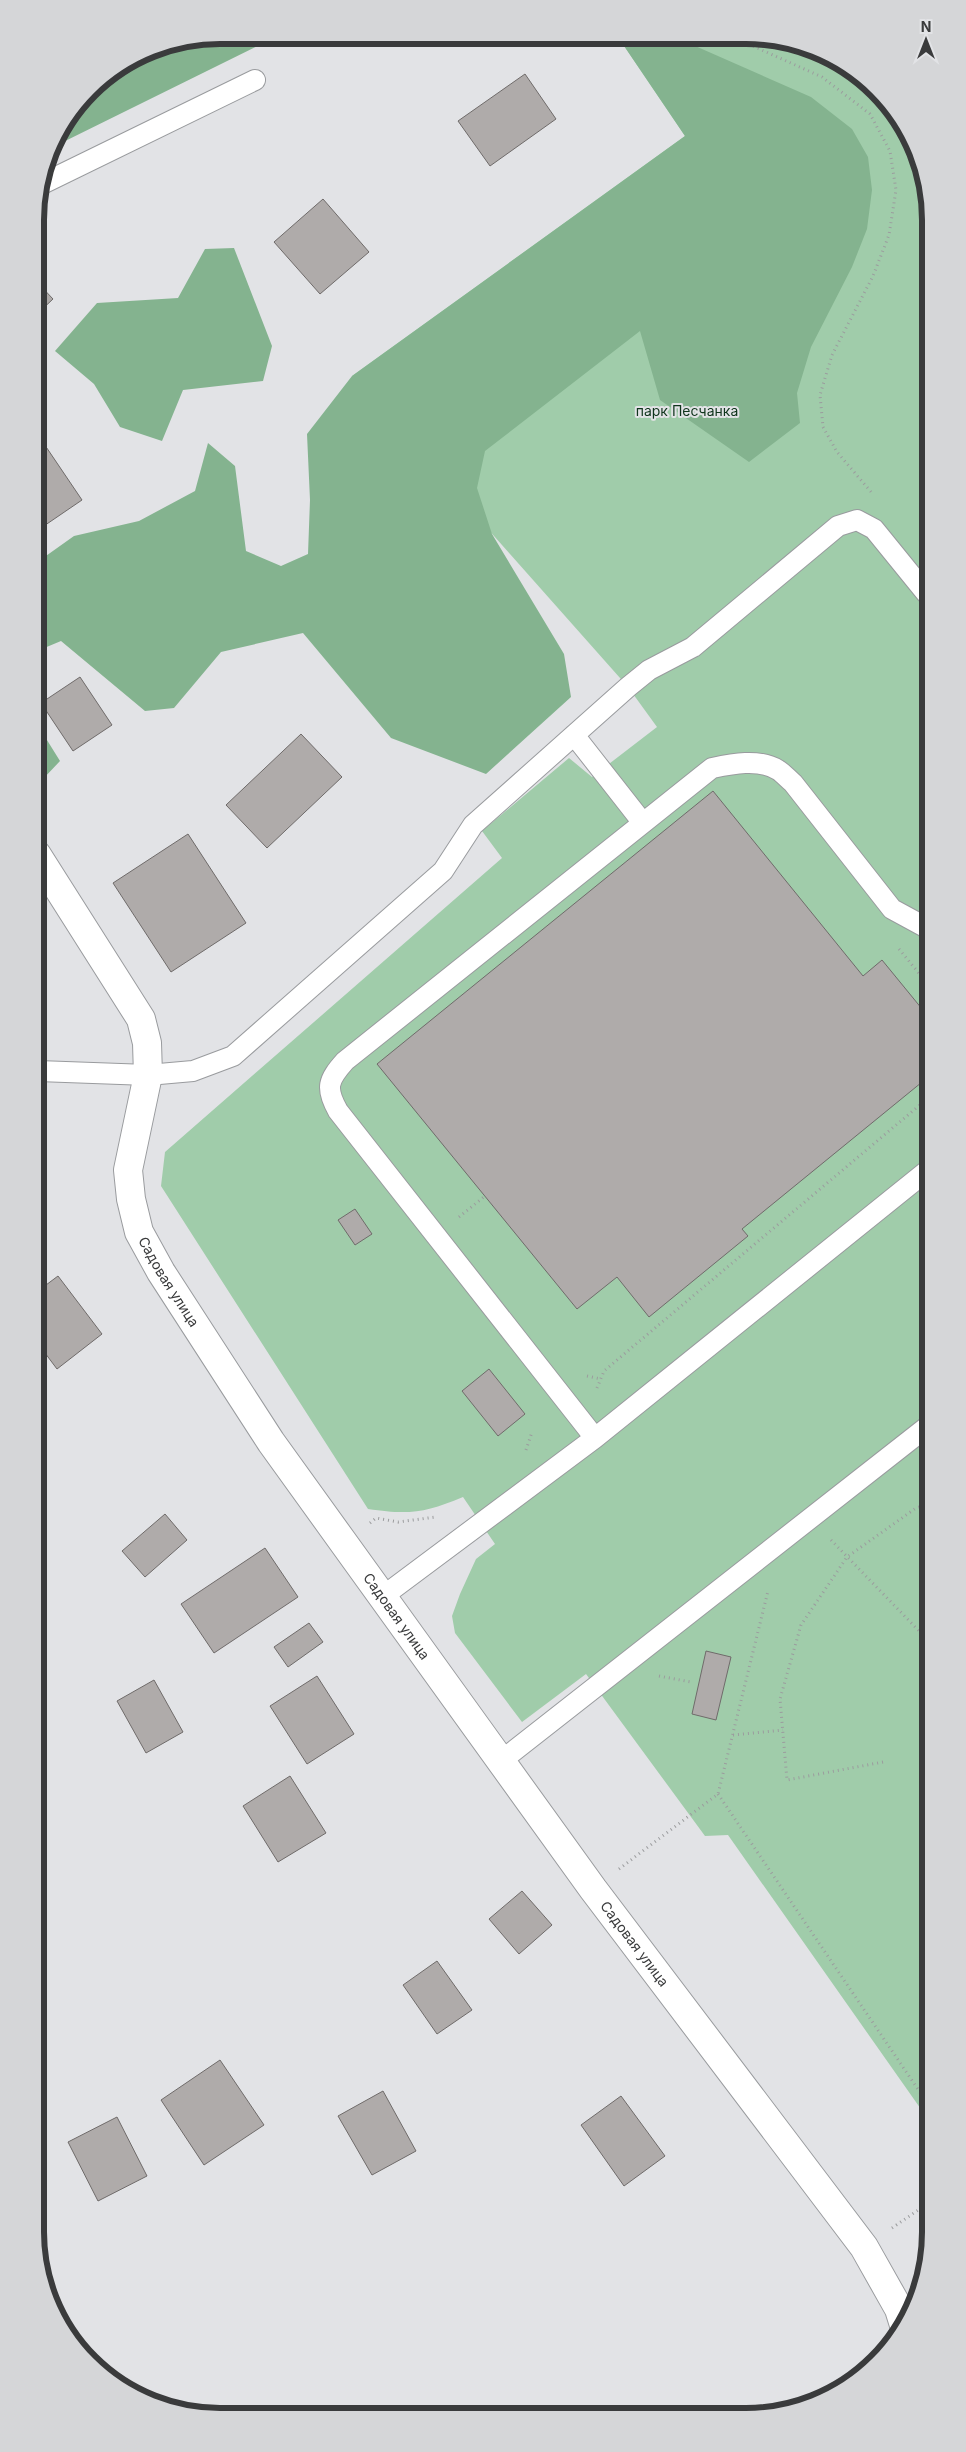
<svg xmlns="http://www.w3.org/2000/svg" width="966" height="2452" viewBox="0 0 966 2452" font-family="Inter,sans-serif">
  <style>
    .green { fill: #a0ccaa }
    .forest { fill: #84b38f }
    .building { fill: #afabaa; stroke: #6f6b6a }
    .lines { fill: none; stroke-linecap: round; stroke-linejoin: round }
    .lane-casing { stroke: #999b9e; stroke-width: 22 }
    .street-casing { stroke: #999b9e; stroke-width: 30 }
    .path { stroke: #9b9c9e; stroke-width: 3; stroke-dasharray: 1 4; stroke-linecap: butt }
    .lane { stroke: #fff; stroke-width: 20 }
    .street { stroke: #fff; stroke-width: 28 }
    .labels { text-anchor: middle; stroke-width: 4; stroke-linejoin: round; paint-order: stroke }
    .park-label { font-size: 14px; fill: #0f351c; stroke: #e2e3e6 }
    .street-label { font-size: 14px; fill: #3a3b3c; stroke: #e2e3e6 }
    .rim { fill: none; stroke: #3a3b3c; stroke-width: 6 }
  </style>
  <rect width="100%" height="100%" fill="#e2e3e6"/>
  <!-- green -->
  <path class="green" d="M618,37L782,38L828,54L877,89L906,127L925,172L930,2122L728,1835L705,1836L586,1674L522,1722L455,1633L452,1616L460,1594L476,1559L495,1544L463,1497C425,1513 409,1515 368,1509L161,1186L165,1152L502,858L482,831L569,758L592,777L657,727L628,687L352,376L685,136Z"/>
  <!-- forest -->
  <path class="forest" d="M219,35H280L51,148L54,138L98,81L149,49Z
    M618,37L677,38L811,97L852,129L868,157L872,190L867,229L852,267L811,347L797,393L800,423L749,462L660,400L640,331L485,451L477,488L492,534L564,654L571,697L486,774L391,738L303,633L221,652L174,708L145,711L61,641L37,651L36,563L74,536L139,521L195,491L208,443L235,466L246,551L281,566L308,554L310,500L307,434L352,376L685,136Z
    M234,248L272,346L263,381L183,390L162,441L120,427L94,384L55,351L97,303L178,298L205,249Z
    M37,724L60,761L43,779L37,777Z"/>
  <!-- building -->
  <path class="building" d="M525,74L556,119L490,166L458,121Z
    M323,199L369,252L320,294L274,242Z
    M36,281L53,299L36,315Z
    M36,432L82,500L38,530L36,527Z
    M80,677L112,725L73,751L41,703Z
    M301,734L342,777L267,848L226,805Z
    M713,791L863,976L882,960L927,1015V1078L742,1229L748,1236L649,1317L617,1277L577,1309L377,1064Z
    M188,834L246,923L171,972L113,883Z
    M355,1209L372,1234L355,1245L338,1220Z
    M58,1276L102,1334L57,1369L39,1345L38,1291Z
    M489,1369L525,1414L498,1436L462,1391Z
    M165,1514L187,1540L145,1577L122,1551Z
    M265,1548L298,1597L214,1653L181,1604Z
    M309,1623L323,1642L288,1667L274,1647Z
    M706,1651L731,1657L716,1720L692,1714Z
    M317,1676L354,1734L307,1764L270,1706Z
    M154,1680L183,1732L146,1753L117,1701Z
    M290,1776L326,1833L278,1862L243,1806Z
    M522,1891L552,1925L519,1954L489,1919Z
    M437,1961L472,2010L437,2034L403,1985Z
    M220,2060L264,2125L204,2165L161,2100Z
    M383,2091L416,2151L372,2175L338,2116Z
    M621,2096L665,2156L624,2186L581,2125Z
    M117,2117L147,2176L98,2201L68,2142Z"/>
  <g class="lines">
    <defs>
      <path id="lane" d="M42,184L255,80
        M574,735L643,823
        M38,1071L148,1075L193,1071L233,1056L443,871L473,825L628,687L649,670L693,647L838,526L857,520L874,529L926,593
        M595,1438L338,1111C325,1088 328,1080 345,1061L712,768C731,764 759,758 778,770C783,773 788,779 793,783L892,909L927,928
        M382,1597L595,1438L928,1170
        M501,1761L928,1426"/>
      <g id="street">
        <path id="s1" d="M37,855L141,1019L147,1043L148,1075L128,1170L131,1199L139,1232L161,1272L271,1442L343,1542L593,1889L864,2247L899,2309L904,2325"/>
      </g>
    </defs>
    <!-- lane casing -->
    <use href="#lane" class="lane-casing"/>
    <!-- street casing -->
    <use href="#street" class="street-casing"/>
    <!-- path -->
    <path class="path" d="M735,38L822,77L870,114L890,151L896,190L889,235L873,276L832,355L820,395L823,427L837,452L872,493
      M899,949L927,983
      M459,1217L485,1196
      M587,1376L601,1379
      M597,1388L604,1371L927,1099
      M526,1450L532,1432
      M370,1523L376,1518L398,1522L436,1517
      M831,1540L921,1633
      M659,1676L691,1682
      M733,1735L783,1730
      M883,1762L787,1780L780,1699L801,1625L847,1557L916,1508L929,1504
      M718,1794L930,2107
      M619,1869L718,1794L768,1591
      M892,2228L930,2202"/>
    <!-- lane -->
    <use href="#lane" class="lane"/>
    <!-- street -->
    <use href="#street" class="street"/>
  </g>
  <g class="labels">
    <!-- park labels -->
    <g class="park-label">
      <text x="687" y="416">парк Песчанка</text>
    </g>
    <!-- street labels -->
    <g class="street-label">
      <text dy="5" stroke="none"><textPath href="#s1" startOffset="469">Садовая улица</textPath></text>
      <text dy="5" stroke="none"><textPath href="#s1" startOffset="874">Садовая улица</textPath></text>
      <text dy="5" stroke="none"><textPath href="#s1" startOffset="1279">Садовая улица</textPath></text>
    </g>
  </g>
  <!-- crop -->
  <path d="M0 0H966V2452H0ZM220 44H746A176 176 0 0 1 922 220V2232A176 176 0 0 1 746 2408H220A176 176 0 0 1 44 2232V220A176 176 0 0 1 220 44Z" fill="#d5d6d8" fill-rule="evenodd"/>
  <path class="rim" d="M220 44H746A176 176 0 0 1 922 220V2232A176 176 0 0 1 746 2408H220A176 176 0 0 1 44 2232V220A176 176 0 0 1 220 44Z"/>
  <!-- north arrow -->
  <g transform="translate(926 40)" stroke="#e2e3e6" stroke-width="4" paint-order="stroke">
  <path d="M0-4L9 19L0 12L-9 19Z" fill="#3a3b3c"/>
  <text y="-8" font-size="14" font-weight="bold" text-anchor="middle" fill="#3a3b3c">N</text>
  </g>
</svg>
